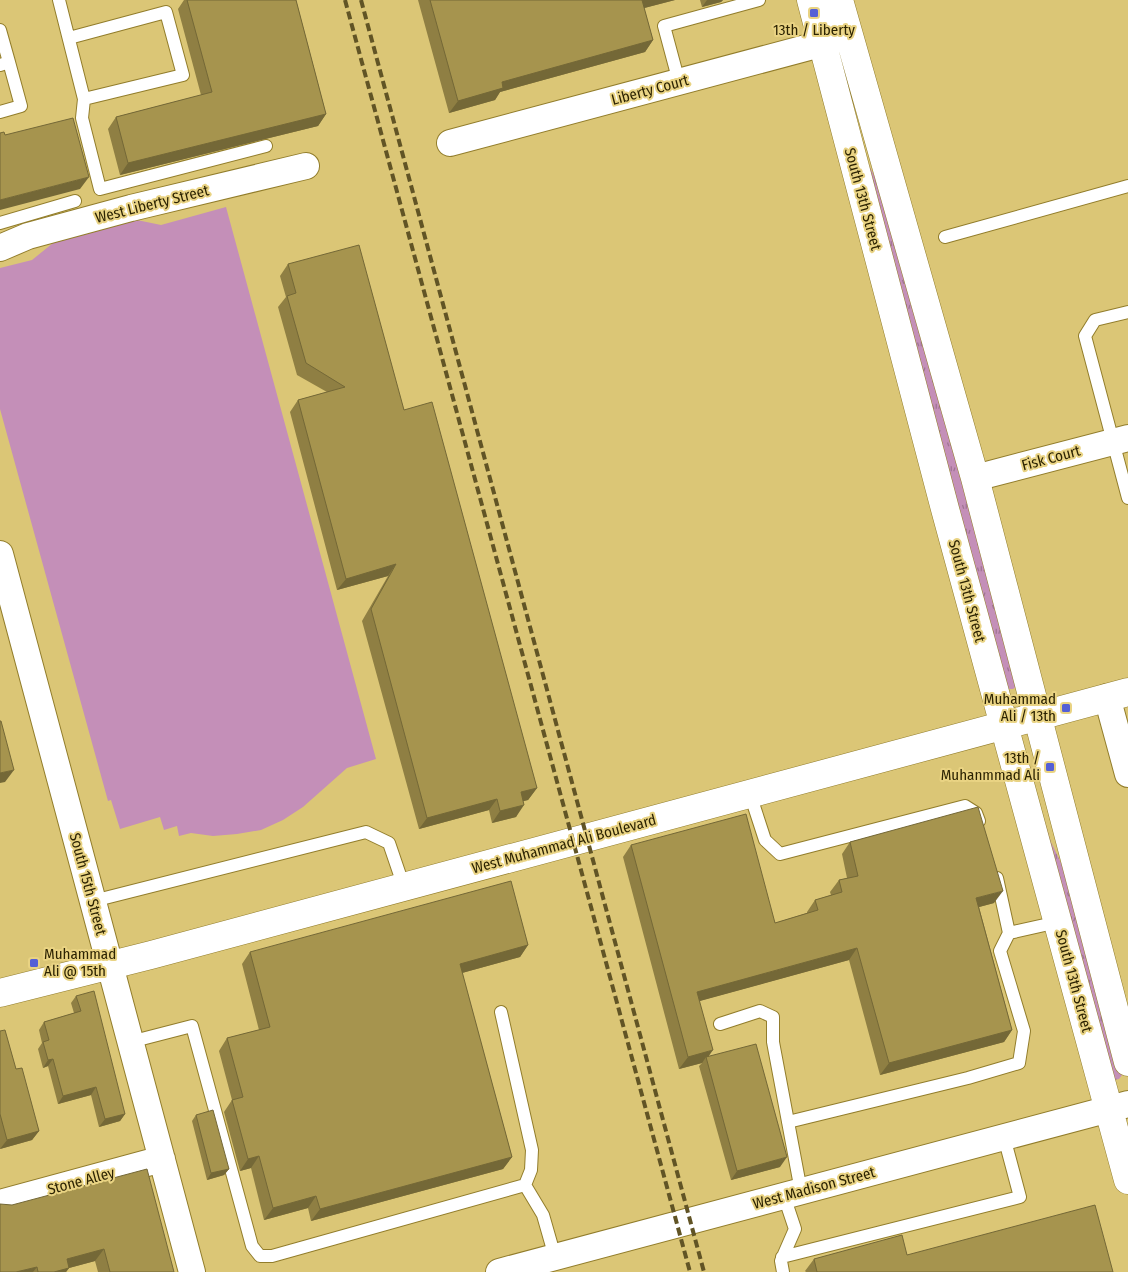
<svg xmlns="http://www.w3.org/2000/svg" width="1128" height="1272" viewBox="0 0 1128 1272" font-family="'Fira Sans Condensed',sans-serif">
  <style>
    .grass { fill: url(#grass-tufts) }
    .pitch { fill: #c48fb8 }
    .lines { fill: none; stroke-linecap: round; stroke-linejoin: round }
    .service-casing { stroke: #927d2b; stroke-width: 14 }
    .minor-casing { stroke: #927d2b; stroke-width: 28 }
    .tertiary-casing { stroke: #927d2b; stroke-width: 29 }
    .secondary-casing { stroke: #927d2b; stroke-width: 29 }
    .service { stroke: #fff; stroke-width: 12 }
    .minor { stroke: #fff; stroke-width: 26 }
    .tertiary { stroke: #fff; stroke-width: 28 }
    .secondary { stroke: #fff; stroke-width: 28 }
    .rail { stroke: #615425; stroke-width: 4; stroke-dasharray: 8 4; stroke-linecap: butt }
    .wall { fill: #8f7f43 }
    .shaded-wall { fill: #746837 }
    .building { fill: #a6944e; stroke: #746837 }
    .poi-dot { fill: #545fd6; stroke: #e9d383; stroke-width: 2 }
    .labels { text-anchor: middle; stroke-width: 4; stroke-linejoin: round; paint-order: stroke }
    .poi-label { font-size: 15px; fill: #2c2302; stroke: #e9d383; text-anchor: end }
    .street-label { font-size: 15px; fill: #2c2302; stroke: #e9d383 }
  </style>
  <defs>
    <pattern id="grass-tufts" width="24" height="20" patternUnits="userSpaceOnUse" patternTransform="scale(1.25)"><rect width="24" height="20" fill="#c48fb8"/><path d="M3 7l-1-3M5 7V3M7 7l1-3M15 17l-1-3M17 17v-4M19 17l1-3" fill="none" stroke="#9f7493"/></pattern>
  </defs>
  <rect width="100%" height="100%" fill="#dbc676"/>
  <!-- grass -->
  <path class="grass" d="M840,70L867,161L887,202L1017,686L1013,689H1007Z
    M1025,755L1051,842L1072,886L1121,1072L1122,1075L1119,1079L1114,1080Z"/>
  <!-- pitch -->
  <path class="pitch" d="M226,207L376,759L347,768L303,807L283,820L261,830L237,834L213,836L191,833L179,836L177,826L164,830L160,817L120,829L111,800L108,801L0,409V268L32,260L58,239L132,219L161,225Z"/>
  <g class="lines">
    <defs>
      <path id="service" d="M59,0L84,99L82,118L100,189L266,146
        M0,30L9,62L0,65
        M69,38L166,12L183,75L84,99
        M679,82L664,26L759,0
        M0,112L21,106L9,62
        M0,223L75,201
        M945,237L1128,186
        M1128,312L1095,320L1085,336L1128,498
        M750,794L765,840L780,854L965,806L976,813L979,821
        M997,878L1009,933
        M93,901L366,832L389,843L404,887
        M720,1024L760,1011L773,1017V1042L801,1191
        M130,1042L192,1026L252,1246L260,1256H272L525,1185L531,1170L532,1150L501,1012
        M788,1122L968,1078L1019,1063L1024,1031L1000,951L1009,933L1058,922
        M525,1185L543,1215L555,1257
        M782,1257L1020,1197L1004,1137
        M783,1272L781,1261L795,1229L784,1196"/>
      <path id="minor" d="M450,143L843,38
        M0,248L28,236L131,208L306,166
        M975,478L1128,438
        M0,554L192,1272
        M1107,697L1128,774
        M0,1203L162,1159
        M499,1272L1128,1104"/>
      <path id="tertiary" d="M811,0L945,509L1128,1180
        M839,0L975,478L1128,1062"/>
      <path id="secondary" d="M0,993L151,955L1128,692"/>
    </defs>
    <!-- service casing -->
    <use href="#service" class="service-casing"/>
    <!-- minor casing -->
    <use href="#minor" class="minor-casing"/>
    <!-- tertiary casing -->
    <use href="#tertiary" class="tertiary-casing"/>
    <!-- secondary casing -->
    <use href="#secondary" class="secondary-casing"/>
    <!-- service -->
    <use href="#service" class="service"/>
    <!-- minor -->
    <use href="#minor" class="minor"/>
    <!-- tertiary -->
    <use href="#tertiary" class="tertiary"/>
    <!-- secondary -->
    <use href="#secondary" class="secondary"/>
    <!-- rail -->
    <path class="rail" d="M345,0L690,1272
      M361,0L704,1272"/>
  </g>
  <!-- wall -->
  <path class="wall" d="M184,0H296L326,114L318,126L120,175L108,129L116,117L201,95L178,9Z
    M418,0H675L644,8L653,40L645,52L500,92L495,100L449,113Z
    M700,0H723L721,2L702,7Z
    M288,264L404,410L537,788L528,800L523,801L516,817L492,823L489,810L419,829L362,621L388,576L337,590L290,412L298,400L327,392L297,375L278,307L286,297L280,276Z
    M850,842L994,903L979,907L1012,1030L1004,1042L880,1075L849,960L699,1001L709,1056L780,1167L731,1180L699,1066L702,1063L679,1069L623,857L631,845L775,923L807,913V912L815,900L831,895L830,892L839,880L847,878L842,854Z
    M528,945L520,957L462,973L512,1157L503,1169L311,1221L308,1208L264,1220L251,1168L240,1171L224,1112L232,1100L219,1051L227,1038L259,1030L242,964L250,952Z
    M76,996L125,1114L120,1121L99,1127L91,1095L58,1104L48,1066L43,1068L38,1049L42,1043L39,1030L44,1022L74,1013L71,1003Z
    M0,1031L16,1069L39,1131L32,1140L0,1149Z
    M196,1115L229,1169L224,1175L207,1180L192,1121Z
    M0,1204L174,1272H98L95,1261L69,1268L66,1272H0Z
    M907,1255L1113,1272H806L805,1271L814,1259Z"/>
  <!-- shaded-wall -->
  <path class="shaded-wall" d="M641,0H675L633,11Z
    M707,0H723L721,2L702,7Z
    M653,40L645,52L500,92L495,100L449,113L458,101L502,82Z
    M326,114L318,126L120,175L128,163Z
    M89,177L80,189L0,210V200Z
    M396,564L388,576L337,590L346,579Z
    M14,770L5,782L0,783V773Z
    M537,788L528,800L512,804L521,792Z
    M497,799L489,810L419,829L427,818Z
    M524,805L516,817L492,823L500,811Z
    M1003,891L994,903L968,910L976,898Z
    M528,945L520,957L451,976L460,964Z
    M857,948L849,960L689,1004L697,992Z
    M1012,1030L1004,1042L880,1075L889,1063Z
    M713,1050L706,1060V1057L702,1063L679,1069L688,1057Z
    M53,1059L48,1066L43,1068L48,1060Z
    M96,1087L91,1095L58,1104L63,1096Z
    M125,1114L120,1121L99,1127L105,1119Z
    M39,1131L32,1140L0,1149L7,1140Z
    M259,1156L251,1168L240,1171L248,1159Z
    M512,1157L503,1169L311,1221L320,1209Z
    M787,1157L780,1167L731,1180L737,1171Z
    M229,1169L224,1175L207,1180L211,1173Z
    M316,1196L308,1208L264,1220L273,1208Z
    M104,1249L95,1261L69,1268L66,1272H54L67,1259Z
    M37,1267L33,1272H16Z"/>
  <!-- building -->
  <path class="building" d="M187,0H296L326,114L128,163L116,117L212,92Z
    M430,0H642L653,40L502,82L503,88L458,101Z
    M73,118L89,177L0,200V133L4,132L5,135Z
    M359,245L404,410L432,402L537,788L521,792L524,805L500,811L497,799L427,818L371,609L396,564L346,579L298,400L345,387L306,363L287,296L296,293L288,264Z
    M0,721H1L14,770L0,773Z
    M978,807L1003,891L976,898L1012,1030L889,1063L857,948L697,992L713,1050L688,1057L631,845L746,814L775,923L818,910L815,900L842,892L839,880L858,876L850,842Z
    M511,881L528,945L460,964L512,1157L320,1209L316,1196L273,1208L259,1156L248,1159L232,1100L243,1097L227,1038L270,1027L250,952Z
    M94,991L125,1114L105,1119L96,1087L63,1096L53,1059L48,1060L43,1042L49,1040L44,1022L81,1011L76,996Z
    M5,1030L16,1069L22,1068L39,1131L7,1140L0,1114V1031Z
    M756,1044L787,1157L737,1171L706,1057Z
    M213,1110L229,1169L211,1173L196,1115Z
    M147,1169L174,1272H110L104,1249L67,1259L69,1268L54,1272H38L37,1267L16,1272H0V1204L12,1205Z
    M1095,1205L1113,1272H817L814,1259L902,1235L907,1255Z"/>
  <!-- markers -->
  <g class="poi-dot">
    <rect x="809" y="8" width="10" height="10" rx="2.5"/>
    <rect x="1061" y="703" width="10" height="10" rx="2.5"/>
    <rect x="1045" y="762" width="10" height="10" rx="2.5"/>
    <rect x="29" y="958" width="10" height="10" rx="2.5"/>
  </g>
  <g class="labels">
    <!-- poi labels -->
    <g class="poi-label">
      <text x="814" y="35" text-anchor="middle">13th / Liberty</text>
      <text x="1056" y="704">Muhammad<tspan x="1056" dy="17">Ali / 13th</tspan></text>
      <text x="1040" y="763">13th /<tspan x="1040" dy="17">Muhanmmad Ali</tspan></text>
      <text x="44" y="959" text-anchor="start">Muhammad<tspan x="44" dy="17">Ali @ 15th</tspan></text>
    </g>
    <!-- street labels -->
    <g class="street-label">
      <text transform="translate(650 90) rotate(-15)" y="5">Liberty Court</text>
      <text transform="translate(863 199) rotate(75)" y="5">South 13th Street</text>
      <text transform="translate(152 204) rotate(-14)" y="5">West Liberty Street</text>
      <text transform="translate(1051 458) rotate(-15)" y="5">Fisk Court</text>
      <text transform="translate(967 591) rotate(75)" y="5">South 13th Street</text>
      <text transform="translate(564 844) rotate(-15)" y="5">West Muhammad Ali Boulevard</text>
      <text transform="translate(88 884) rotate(75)" y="5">South 15th Street</text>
      <text transform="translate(1074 981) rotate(75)" y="5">South 13th Street</text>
      <text transform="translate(81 1181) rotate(-15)" y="5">Stone Alley</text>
      <text transform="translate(814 1188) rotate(-15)" y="5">West Madison Street</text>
    </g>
  </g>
</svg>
